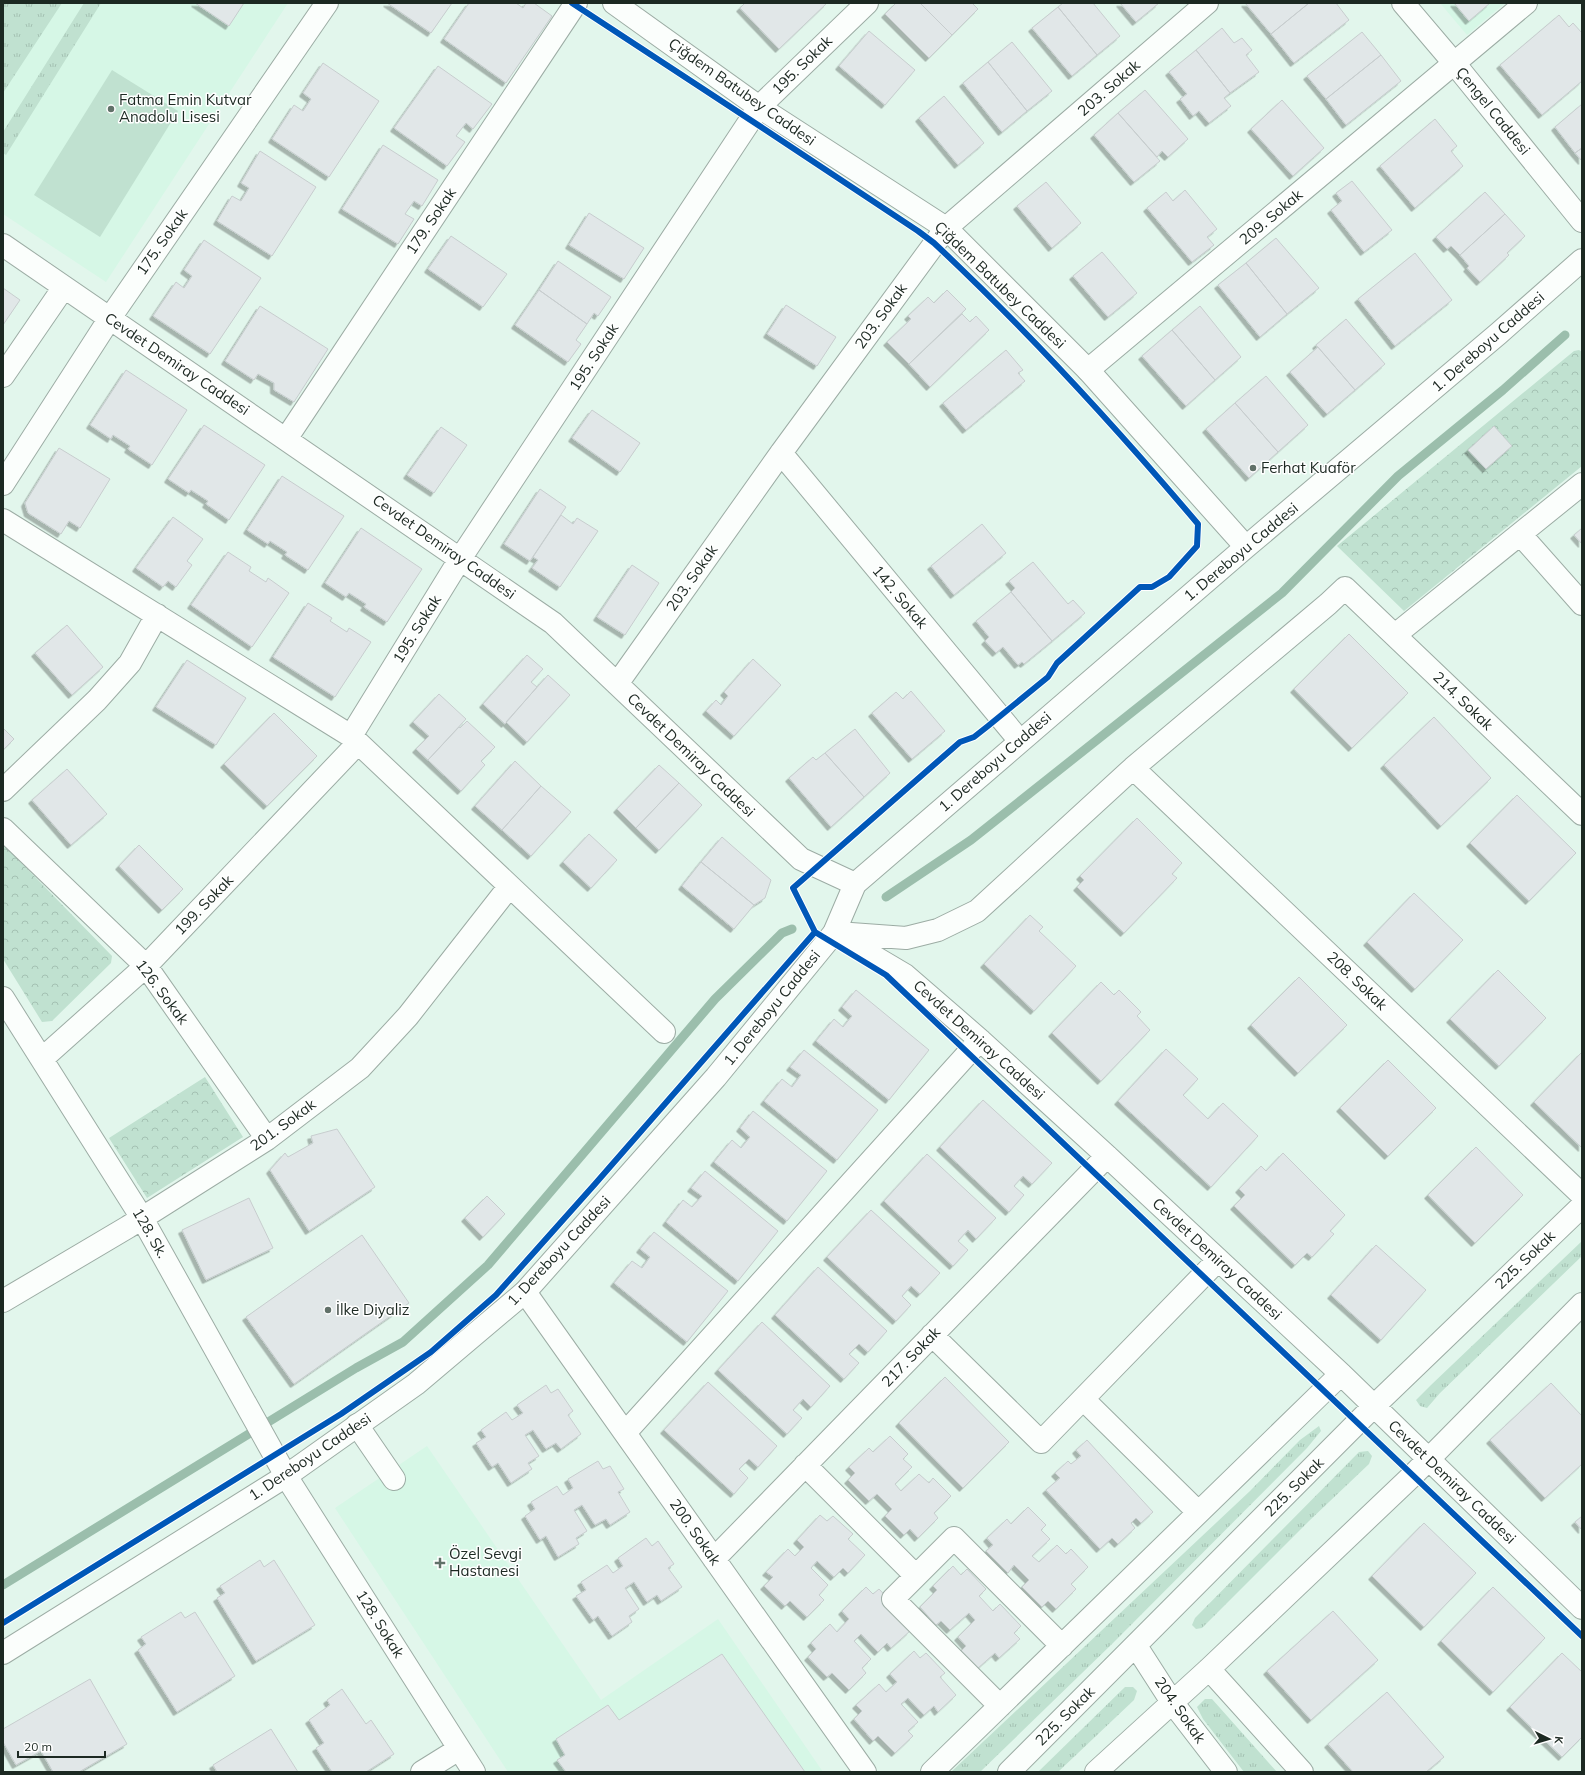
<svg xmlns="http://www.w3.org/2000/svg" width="1585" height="1775" viewBox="0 0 1585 1775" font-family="Mulish,sans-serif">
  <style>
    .built { fill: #d6f7e6 }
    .grass { fill: url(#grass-tufts) }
    .park { fill: url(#park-crowns) }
    .pitch { fill: #c0e1d0 }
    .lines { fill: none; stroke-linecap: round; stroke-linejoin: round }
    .stream { stroke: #9bbeac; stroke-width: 9 }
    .building { fill: #e1e7e8; stroke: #c7cdce; filter: url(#shadow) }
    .minor-casing { stroke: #9caca4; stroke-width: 24 }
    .major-casing { stroke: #9caca4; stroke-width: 24 }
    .minor { stroke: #fbfefc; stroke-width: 22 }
    .major { stroke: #fbfefc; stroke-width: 22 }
    .cycleway-casing { stroke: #fff; stroke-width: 8 }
    .cycleway { stroke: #0057b8; stroke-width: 6 }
    .poi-dot { fill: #617169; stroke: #fff; stroke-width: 1.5 }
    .labels { text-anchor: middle; stroke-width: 3; stroke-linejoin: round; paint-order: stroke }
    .street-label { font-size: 15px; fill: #1c2922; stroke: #fff }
    .poi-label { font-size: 15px; fill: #1c2922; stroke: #fff; text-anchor: start }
  </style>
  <defs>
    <pattern id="grass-tufts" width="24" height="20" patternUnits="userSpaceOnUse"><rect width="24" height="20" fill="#c0e1d0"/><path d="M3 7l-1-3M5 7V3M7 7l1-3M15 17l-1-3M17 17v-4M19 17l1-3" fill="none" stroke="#a4c1b2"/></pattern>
    <pattern id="park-crowns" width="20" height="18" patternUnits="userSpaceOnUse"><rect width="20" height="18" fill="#c0e1d0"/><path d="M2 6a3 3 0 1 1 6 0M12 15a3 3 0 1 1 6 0" fill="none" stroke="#a4c1b2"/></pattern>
    <filter id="shadow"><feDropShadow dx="-3.5" dy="3.5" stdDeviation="0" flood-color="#0004"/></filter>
  </defs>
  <rect width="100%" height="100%" fill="#e2f6ec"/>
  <!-- built -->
  <path class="built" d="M3,3H288L106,282L3,214Z
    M1440,3H1505L1467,35Z
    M427,1446L601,1700L718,1619L823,1772H508L335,1508Z"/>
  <!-- grass -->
  <path class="grass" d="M3,3H62L3,93Z
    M84,3H101L6,155L3,153V132Z
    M1582,1241V1256L1440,1393L1427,1408L1420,1406L1416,1400L1431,1385Z
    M1319,1426L1321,1431L1307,1448L1113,1643L980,1772H951L1250,1491L1300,1440Z
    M1368,1451L1372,1456L1369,1464L1309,1521L1202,1628L1196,1629L1192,1625L1195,1618L1359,1452Z
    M1125,1687H1133L1137,1691L1134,1700L1058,1772H1038Z
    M1205,1699H1212L1277,1772H1244L1203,1719L1197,1707Z"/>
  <!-- park -->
  <path class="park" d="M1579,350L1582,352V466L1404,611L1337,546L1574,351Z
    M3,844L112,956L111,963L52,1021L42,1022L3,959Z
    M205,1077L243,1137L147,1198L109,1138Z"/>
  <!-- pitch -->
  <path class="pitch" d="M112,70L178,111L100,237L34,195Z"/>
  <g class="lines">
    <!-- stream -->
    <path class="stream" d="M886,897L971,840L1282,593L1398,476L1503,390L1565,335
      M3,1585L356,1368L403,1342L488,1265L715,999L782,933L792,929"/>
  </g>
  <!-- building -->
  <path class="building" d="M195,3H244L229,26Z
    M387,3H452L431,33Z
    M469,3H516L523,8L526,3H534L552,16L506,83L444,39Z
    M745,3H827L779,49L740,8Z
    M896,3H920L952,35L929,58L885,14Z
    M920,3H972L978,9L952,35Z
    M1063,3H1093L1120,36L1097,55L1058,7Z
    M1120,3H1159L1136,22Z
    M1245,3H1309L1271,34Z
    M1309,3H1336L1349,20L1294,63L1271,34Z
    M1454,3H1490L1469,21Z
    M1058,7L1097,55L1072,76L1032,28Z
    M1559,15L1569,27L1573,23L1582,33V81L1542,115L1500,65Z
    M1222,28L1234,43L1242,38L1252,50L1246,55L1259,72L1230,93L1196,50Z
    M869,31L915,70L885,105L839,66Z
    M1362,32L1381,55L1326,99L1307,76Z
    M1012,42L1052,91L1027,111L988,62Z
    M1196,50L1230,93L1224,98L1231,106L1209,123L1199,111L1193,116L1180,99L1187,94L1169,72Z
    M1381,55L1401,81L1346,125L1326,99Z
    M988,62L1027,111L1002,132L963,83Z
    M323,63L379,101L329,177L272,139L294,105L303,111L311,99L303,93Z
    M438,66L492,104L473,129L466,123L456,136L465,142L447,166L394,128Z
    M1145,90L1188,139L1168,157L1162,151L1157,157L1118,113Z
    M944,96L984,143L958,165L919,118Z
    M1282,100L1324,148L1293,176L1251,129Z
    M1582,104V148L1575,153L1555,127Z
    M1118,113L1160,161L1134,182L1094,135Z
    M1435,119L1457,146L1451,151L1463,166L1415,208L1380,166Z
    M383,145L438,180L422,206L414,201L405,214L414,219L398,244L342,209Z
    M1582,148V161L1575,153Z
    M260,151L316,187L272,256L217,221L232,196L241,201L249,188L241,183Z
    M1352,181L1392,230L1364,252L1331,210L1342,201L1336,193Z
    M1046,182L1081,223L1052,248L1017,206Z
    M1185,190L1217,229L1207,237L1214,245L1192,262L1147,208L1166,192L1173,201Z
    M1485,192L1505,214L1460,255L1451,246L1447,249L1436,237Z
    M589,213L644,248L624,279L569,245Z
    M1505,214L1525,236L1507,253L1509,255L1480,282L1467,268L1469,266L1460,255Z
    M451,236L507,274L483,307L428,269Z
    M1276,238L1319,288L1287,314L1246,263Z
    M204,240L261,278L210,354L153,316L176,282L184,288L192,276L184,270Z
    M1102,252L1137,293L1108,317L1073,276Z
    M1415,253L1452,300L1395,346L1358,299Z
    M558,261L611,297L598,316L594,313L587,324L539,290Z
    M1246,263L1287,314L1260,337L1218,285Z
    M3,288L20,300L3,325Z
    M539,290L587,324L576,340L581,344L568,362L515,325Z
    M947,290L966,309L909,364L887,342L911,319L908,316L928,297L934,303Z
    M786,305L836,337L817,366L767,334Z
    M260,306L328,349L294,402L274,390V383L258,374L254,380L225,361Z
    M1200,306L1241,357L1215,380L1172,330Z
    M962,314L970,322L976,316L989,330L930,387L909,364Z
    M1346,319L1385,364L1355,390L1316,345Z
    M1172,330L1215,380L1186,406L1142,356Z
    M1318,347L1355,390L1327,414L1290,372Z
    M1006,350L1023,370L1018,373L1025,381L966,430L943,403Z
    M126,370L187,410L152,465L128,449L130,446L113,435L111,439L90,425Z
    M1266,376L1308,425L1278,452L1235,403Z
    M1235,403L1278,452L1249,478L1206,429Z
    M592,410L640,443L620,472L572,438Z
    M204,425L265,465L229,520L206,504L208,501L191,490L189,493L168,479Z
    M1494,426L1512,446L1486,469L1468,450Z
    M441,427L467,445L434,493L407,475Z
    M59,448L110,479L80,528L69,521L61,534L28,513L25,503Z
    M282,476L344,516L308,570L285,555L287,552L270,541L268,544L247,530Z
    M540,489L566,507L530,561L504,544Z
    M561,515L573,524L577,518L598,531L560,587L532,568L538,560L533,557Z
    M173,517L203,539L187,561L192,565L176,587L168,581L163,587L136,568Z
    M982,524L1006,553L954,595L931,566Z
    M361,528L422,569L387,622L364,607L366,604L349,593L346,597L325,583Z
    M1582,528V544L1574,535Z
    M228,552L251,567L249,571L266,582L268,578L289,593L252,647L191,605Z
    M1033,562L1068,604L1073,600L1085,613L1052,641L1011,592L1015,588L1009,581Z
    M632,565L659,583L625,635L597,617Z
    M1011,592L1052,641L1024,664L1022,662L1018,665L1003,647L996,653L985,641L989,637L976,621Z
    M308,603L332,618L330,621L347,632L349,628L371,642L335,697L273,657Z
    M67,625L103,667L72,695L35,653Z
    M1349,634L1408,693L1352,748L1294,689Z
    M527,655L543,669L531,682L537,687L505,724L483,704Z
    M753,659L781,685L734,736L706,711L716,700L721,705L728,696L724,692Z
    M187,660L246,698L216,745L156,707Z
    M548,675L570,695L527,742L506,722Z
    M911,691L945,731L912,759L872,713L896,692L903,699Z
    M439,694L466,719L428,760L416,749L429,736L413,722Z
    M274,713L317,756L267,806L224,764Z
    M1434,717L1491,778L1441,826L1384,765Z
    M467,721L495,747L481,761L485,765L461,791L428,760L459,727L460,728Z
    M3,728L14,739L3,750Z
    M855,729L890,773L864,797L825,753Z
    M825,753L864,797L831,827L789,778L813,757L816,760Z
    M515,761L541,786L502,830L475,806Z
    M659,765L679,783L636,828L617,809Z
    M67,769L107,814L71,845L32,800Z
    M679,783L702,805L659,850L636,828Z
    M541,786L571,812L531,856L502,830Z
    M1517,795L1576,853L1529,901L1470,843Z
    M1137,818L1182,863L1172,874L1177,878L1124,933L1077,887L1084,880L1080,876Z
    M589,834L617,860L591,888L563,862Z
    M722,837L771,880L765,898L754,905L701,862Z
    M139,845L183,889L162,910L119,866Z
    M701,862L754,905L734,929L682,886Z
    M1414,893L1463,940L1415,989L1367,942Z
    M1030,915L1043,927L1039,931L1076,966L1034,1011L984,964Z
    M1498,970L1546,1018L1499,1066L1450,1019Z
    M1299,977L1347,1025L1298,1073L1251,1025Z
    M1101,982L1114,995L1119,990L1141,1012L1137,1016L1150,1030L1101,1081L1052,1033Z
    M856,990L929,1050L889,1100L816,1041L834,1019L843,1027L852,1016L842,1007Z
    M1166,1049L1198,1079L1183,1095L1208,1119L1223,1103L1258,1136L1211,1187L1118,1101Z
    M804,1050L878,1110L837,1160L764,1101L782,1079L792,1087L801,1075L790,1067Z
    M1581,1053H1582V1148L1534,1102Z
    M1388,1060L1436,1108L1388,1156L1340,1108Z
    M983,1100L1052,1163L1032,1184L1023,1176L1014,1186L1024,1195L1009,1212L940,1147Z
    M753,1111L827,1171L787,1221L714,1162L732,1140L741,1148L750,1137L740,1128Z
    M337,1129L375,1187L309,1231L270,1170L285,1153L288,1157L313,1143L311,1136Z
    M1476,1147L1523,1195L1475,1243L1428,1195Z
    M1283,1153L1345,1215L1330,1231L1334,1234L1312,1257L1307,1253L1295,1265L1234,1206L1245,1195L1239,1189L1261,1166L1266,1171Z
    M927,1154L996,1218L976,1239L968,1230L958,1241L968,1250L953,1266L884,1201Z
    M705,1171L778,1231L738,1281L666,1222L683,1200L692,1207L702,1196L691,1188Z
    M487,1196L505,1214L483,1237L465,1218Z
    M249,1198L273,1248L206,1280L182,1230Z
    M871,1210L940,1273L920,1294L911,1286L902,1296L911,1305L896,1321L827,1257Z
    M654,1232L728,1291L687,1342L614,1283L632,1261L642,1268L650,1257L640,1249Z
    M362,1235L409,1303L294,1384L246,1317Z
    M1376,1245L1426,1290L1381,1340L1331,1295Z
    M818,1267L887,1331L868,1352L859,1344L849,1354L859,1363L844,1379L775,1315Z
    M762,1322L830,1386L811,1407L803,1399L793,1410L802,1418L787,1434L718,1370Z
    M945,1377L1009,1442L963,1488L899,1423Z
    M708,1382L777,1446L758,1467L749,1459L739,1469L748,1478L734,1494L664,1430Z
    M1551,1383L1582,1416V1464L1545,1498L1490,1440Z
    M546,1385L551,1393L558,1389L573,1411L568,1415L581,1434L561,1449L556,1443L546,1449L533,1430L525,1435L539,1456L528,1463L532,1469L511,1483L498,1463L492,1467L476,1443L486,1437L481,1430L506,1412L512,1420L523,1413L517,1405Z
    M890,1436L908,1454L903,1459L912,1467L895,1484L901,1491L919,1474L929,1483L933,1478L951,1496L934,1513L938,1518L918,1538L910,1529L904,1535L885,1516L892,1509L877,1494L869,1501L848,1480L855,1473L849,1467L869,1448L873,1452Z
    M1087,1440L1153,1512L1141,1523L1136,1518L1131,1523L1135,1528L1118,1544L1112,1538L1100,1549L1046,1490L1060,1478L1055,1473L1068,1461L1071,1464L1081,1456L1076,1450Z
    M598,1461L603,1469L610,1466L624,1489L618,1492L630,1512L610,1525L606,1519L595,1525L582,1505L574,1510L587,1531L576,1538L579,1544L558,1557L546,1536L540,1540L525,1516L535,1509L531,1502L557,1486L563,1495L573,1488L568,1479Z
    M1028,1507L1046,1525L1041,1530L1050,1539L1032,1556L1039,1562L1057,1545L1066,1554L1071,1549L1088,1567L1071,1584L1076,1589L1056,1609L1048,1601L1042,1607L1022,1587L1029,1580L1014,1565L1008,1573L986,1551L993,1545L987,1538L1007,1519L1011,1524Z
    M820,1515L827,1521L833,1516L853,1534L848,1539L865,1555L848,1573L843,1568L834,1577L817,1561L811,1568L828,1585L819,1595L824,1600L807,1617L790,1601L785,1606L764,1586L773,1577L766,1572L788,1549L795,1556L804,1547L797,1540Z
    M1582,1516V1530L1575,1522Z
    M1424,1523L1476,1573L1424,1627L1372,1576Z
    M646,1538L652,1546L658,1541L674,1564L668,1568L682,1587L661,1601L657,1595L647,1602L634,1582L625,1588L639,1609L629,1616L632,1622L612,1636L598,1616L593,1620L576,1596L586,1590L581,1582L607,1565L613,1573L623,1566L618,1558Z
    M260,1560L264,1567L274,1560L315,1625L256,1661L217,1598L225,1593L220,1586Z
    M953,1566L961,1575L967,1569L986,1589L979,1596L993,1611L1000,1604L1021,1626L1014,1633L1020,1639L999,1658L995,1653L977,1669L961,1651L966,1646L958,1637L975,1620L969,1613L950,1630L941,1621L936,1625L920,1607L937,1590L933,1586Z
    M866,1587L873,1594L879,1589L898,1609L910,1631L891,1648L887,1643L878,1652L861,1634L854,1641L871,1659L862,1668L866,1673L849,1690L832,1673L827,1677L808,1657L816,1649L811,1643L830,1624L837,1632L849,1619L842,1611Z
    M1493,1587L1545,1638L1493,1692L1441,1641Z
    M1333,1611L1378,1660L1311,1720L1267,1671Z
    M181,1612L185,1618L195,1612L235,1676L177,1712L138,1650L146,1644L141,1637Z
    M914,1651L920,1658L926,1653L945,1673L940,1677L956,1695L938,1712L934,1706L924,1715L908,1698L901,1704L918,1722L908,1731L913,1736L895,1753L878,1736L873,1741L854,1719L862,1711L856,1705L879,1684L886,1692L897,1682L890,1674Z
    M1562,1653L1582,1672V1737L1562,1757L1510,1707Z
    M722,1654L805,1772H566L557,1760L565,1755L556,1739L608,1705L619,1720Z
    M90,1679L127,1744L79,1772H53L41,1751L16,1765L3,1742V1729Z
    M342,1689L366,1724L371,1720L394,1754L366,1772H332L316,1748L324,1743L309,1720L330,1705L327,1700Z
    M1387,1692L1444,1757L1426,1772H1353L1328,1744Z
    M271,1729L298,1772H217L213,1765Z"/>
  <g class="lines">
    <defs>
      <path id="minor" d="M3,245L553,623L801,859L855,884
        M1088,370L1526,3
        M3,376L64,287
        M286,439L576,3
        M781,453L1020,741
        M3,484L110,318L327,3
        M3,520L351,736L664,1032
        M1520,534L1582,604
        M1395,635L1582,484
        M617,684L781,453L946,228L1207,3
        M351,736L460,559L759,107L867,3
        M1133,768L1582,1195
        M3,790L97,700L130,663L157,615
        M3,829L146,966L267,1139
        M834,933L905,975L980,1040L1107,1156L1341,1374L1582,1608
        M837,933L906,938L938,930L977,911L1133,768L1328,604L1345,588L1582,814
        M3,998L142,1218L286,1476L474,1772
        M43,1058L146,966L358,743
        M525,1292L865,1772
        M3,1301L128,1227L267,1139L360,1068L408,1016L509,887
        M932,1335L1041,1442L1218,1260
        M1083,1399L1198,1512
        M357,1425L394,1479
        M625,1433L980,1040
        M805,1465L916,1576
        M714,1559L1107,1156
        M1136,1646L1172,1702L1226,1772
        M1209,1669L1302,1772
        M1000,1706L893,1599L954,1538L1062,1646
        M422,1772L459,1749
        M932,1772L1341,1374
        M1009,1772L1373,1407L1582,1206
        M1096,1772L1209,1669L1412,1476L1582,1304"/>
      <path id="major" d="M614,3L759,107L946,228L1088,370L1246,547
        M1403,3L1454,63L1582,221
        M3,1653L286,1476L416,1384L525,1292L716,1077L834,933L855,884L1246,547L1498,334L1582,260"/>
    </defs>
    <!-- minor casing -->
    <use href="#minor" class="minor-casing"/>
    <!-- major casing -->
    <use href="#major" class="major-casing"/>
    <!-- minor -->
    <use href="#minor" class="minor"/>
    <!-- major -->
    <use href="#major" class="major"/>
    <defs>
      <path id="cycleway" d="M572,3C688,79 803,154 918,231L934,243C1028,331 1115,426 1198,524L1197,546L1169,577L1152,587H1140L1057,663L1048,677L988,726L974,737L960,742L793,888L815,932L886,975L1582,1636
        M3,1623L341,1414L431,1352L496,1295L595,1184L815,932"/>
    </defs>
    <!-- cycleway casing -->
    <use href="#cycleway" class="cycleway-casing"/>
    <!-- cycleway -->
    <use href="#cycleway" class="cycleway"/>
  </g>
  <!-- markers -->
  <g class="poi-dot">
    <circle cx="111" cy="109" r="4"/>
    <circle cx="1253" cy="468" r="4"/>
    <circle cx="328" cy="1310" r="4"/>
    <path d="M438 1557h4v4h4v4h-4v4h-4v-4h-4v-4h4z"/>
  </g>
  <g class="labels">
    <!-- street labels -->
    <g class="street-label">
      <text transform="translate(802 65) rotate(-44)" y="5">195. Sokak</text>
      <text transform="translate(1109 88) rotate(-41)" y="5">203. Sokak</text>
      <text transform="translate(742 92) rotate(35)" y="5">Çiğdem Batubey Caddesi</text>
      <text transform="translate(1493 111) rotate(51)" y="5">Çengel Caddesi</text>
      <text transform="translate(1271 217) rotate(-40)" y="5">209. Sokak</text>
      <text transform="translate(431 221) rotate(-56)" y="5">179. Sokak</text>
      <text transform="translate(162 242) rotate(-55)" y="5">175. Sokak</text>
      <text transform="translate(1000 285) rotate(44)" y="5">Çiğdem Batubey Caddesi</text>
      <text transform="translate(881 316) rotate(-54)" y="5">203. Sokak</text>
      <text transform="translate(1488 342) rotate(-41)" y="5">1. Dereboyu Caddesi</text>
      <text transform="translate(594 357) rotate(-57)" y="5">195. Sokak</text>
      <text transform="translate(177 364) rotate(34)" y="5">Cevdet Demiray Caddesi</text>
      <text transform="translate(444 547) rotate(35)" y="5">Cevdet Demiray Caddesi</text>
      <text transform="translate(1241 552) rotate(-40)" y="5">1. Dereboyu Caddesi</text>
      <text transform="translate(692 578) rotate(-55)" y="5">203. Sokak</text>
      <text transform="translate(900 597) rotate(50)" y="5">142. Sokak</text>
      <text transform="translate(417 629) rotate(-58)" y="5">195. Sokak</text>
      <text transform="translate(1463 701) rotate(44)" y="5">214. Sokak</text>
      <text transform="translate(691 755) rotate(44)" y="5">Cevdet Demiray Caddesi</text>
      <text transform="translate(995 762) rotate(-41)" y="5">1. Dereboyu Caddesi</text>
      <text transform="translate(204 905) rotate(-46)" y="5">199. Sokak</text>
      <text transform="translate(1357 981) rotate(44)" y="5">208. Sokak</text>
      <text transform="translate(162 992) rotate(53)" y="5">126. Sokak</text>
      <text transform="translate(772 1008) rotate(-51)" y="5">1. Dereboyu Caddesi</text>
      <text transform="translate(979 1040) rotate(42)" y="5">Cevdet Demiray Caddesi</text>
      <text transform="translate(283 1125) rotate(-36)" y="5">201. Sokak</text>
      <text transform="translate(150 1233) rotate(60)" y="5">128. Sk.</text>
      <text transform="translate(559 1251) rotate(-47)" y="5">1. Dereboyu Caddesi</text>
      <text transform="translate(1217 1259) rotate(43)" y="5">Cevdet Demiray Caddesi</text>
      <text transform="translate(1525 1260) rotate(-44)" y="5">225. Sokak</text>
      <text transform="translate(911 1357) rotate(-46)" y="5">217. Sokak</text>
      <text transform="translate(310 1457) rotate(-34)" y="5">1. Dereboyu Caddesi</text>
      <text transform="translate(1452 1482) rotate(44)" y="5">Cevdet Demiray Caddesi</text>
      <text transform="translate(1294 1487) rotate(-45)" y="5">225. Sokak</text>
      <text transform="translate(695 1532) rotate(55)" y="5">200. Sokak</text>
      <text transform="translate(380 1624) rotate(58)" y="5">128. Sokak</text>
      <text transform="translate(1180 1710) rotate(55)" y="5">204. Sokak</text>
      <text transform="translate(1065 1716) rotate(-45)" y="5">225. Sokak</text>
    </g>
    <!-- poi labels -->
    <g class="poi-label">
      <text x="119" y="105">Fatma Emin Kutvar<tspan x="119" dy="17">Anadolu Lisesi</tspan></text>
      <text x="1261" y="473">Ferhat Kuaför</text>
      <text x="336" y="1315">İlke Diyaliz</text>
      <text x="449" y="1559">Özel Sevgi<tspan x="449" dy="17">Hastanesi</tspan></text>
    </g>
  </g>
  <!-- border -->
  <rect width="1585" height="1775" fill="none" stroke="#1c2922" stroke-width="8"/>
  <!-- north arrow -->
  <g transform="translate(1549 1739) rotate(95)" stroke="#ffffff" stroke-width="3" paint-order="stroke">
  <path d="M0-3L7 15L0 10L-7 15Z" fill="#1c2922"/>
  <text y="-6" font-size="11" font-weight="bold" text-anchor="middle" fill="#1c2922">K</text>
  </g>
  <!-- scale -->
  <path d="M18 1751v6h87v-6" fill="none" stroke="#1c2922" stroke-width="2"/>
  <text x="24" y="1751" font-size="12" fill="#1c2922" stroke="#ffffff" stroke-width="3" paint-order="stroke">20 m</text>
</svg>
